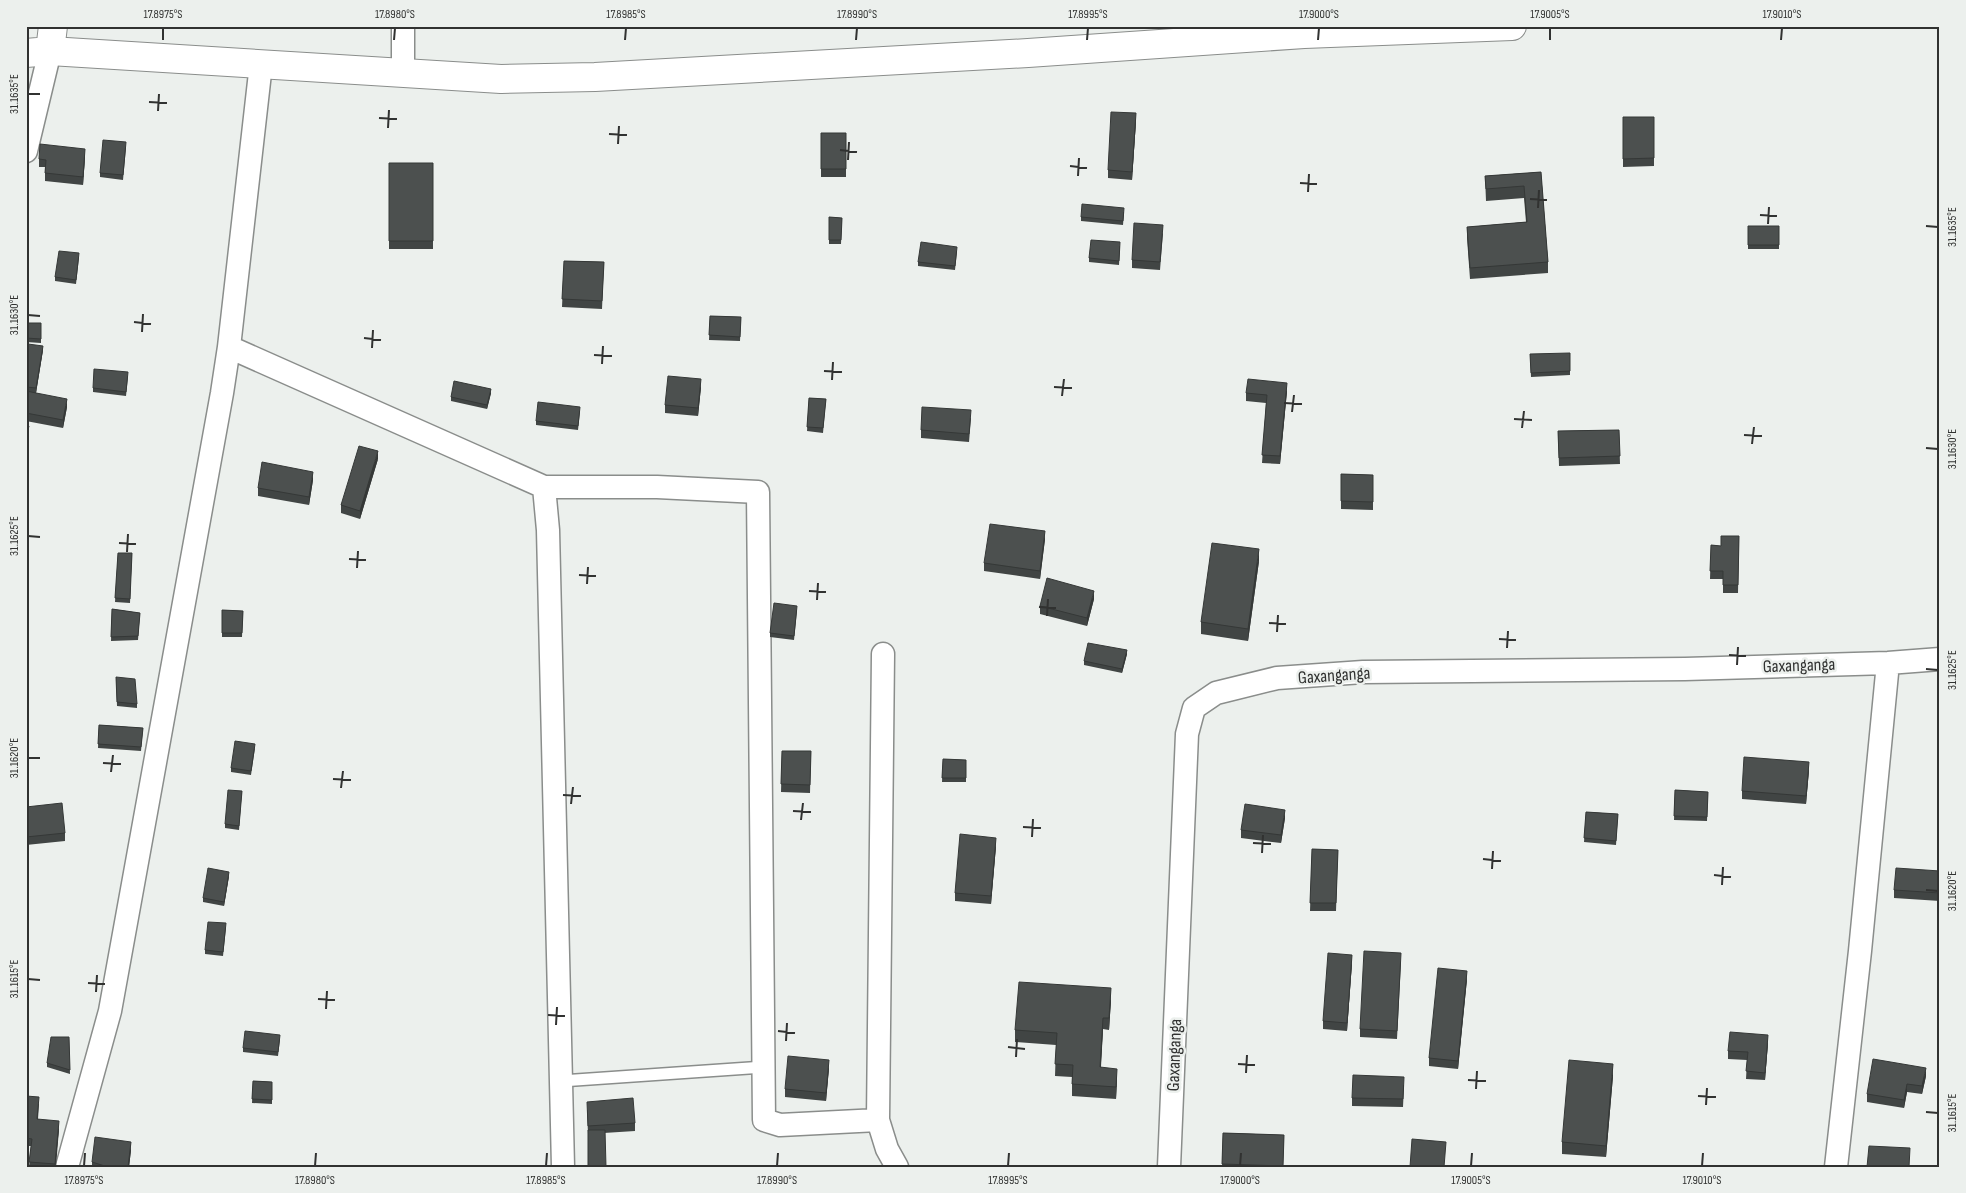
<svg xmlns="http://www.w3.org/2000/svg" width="1966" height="1193" viewBox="0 0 1966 1193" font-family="'Sofia Sans Condensed',sans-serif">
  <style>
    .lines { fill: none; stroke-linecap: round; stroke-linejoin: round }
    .service-casing { stroke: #8a8d8b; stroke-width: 14 }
    .minor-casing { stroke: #8a8d8b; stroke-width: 25 }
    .tertiary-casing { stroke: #8a8d8b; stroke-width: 30 }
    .service { stroke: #fff; stroke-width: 11 }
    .minor { stroke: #fff; stroke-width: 22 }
    .tertiary { stroke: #fff; stroke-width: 28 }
    .wall { fill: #414544 }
    .shaded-wall { fill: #353837 }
    .building { fill: #4c504f; stroke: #353837 }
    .ticks { fill: none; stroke: #313231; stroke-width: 2 }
    .labels { text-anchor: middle; stroke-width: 5; stroke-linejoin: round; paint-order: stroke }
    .street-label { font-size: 18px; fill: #313231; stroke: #ecf0ed }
    .neatline { fill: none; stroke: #313231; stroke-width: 2 }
    .ticks-label { font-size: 12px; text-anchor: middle; fill: #313231 }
  </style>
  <rect width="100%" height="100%" fill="#ecf0ed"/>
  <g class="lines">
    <defs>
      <path id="service" d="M561,1081L764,1067"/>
      <path id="minor" d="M403,74V26
        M26,151L50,51
        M229,347L544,487L548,530L563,1167
        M544,487H657L758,492L764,1120L780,1125L878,1120
        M883,654L878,1120L887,1149L897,1167
        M67,1167L110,1011L222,393L229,347L261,64
        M1169,1167L1187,734L1194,708L1216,693L1277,678L1363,672L1685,669L1888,663L1940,659
        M1836,1167L1860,951L1888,663"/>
      <path id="tertiary" d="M50,51L53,26
        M26,53L50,51L501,79L595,77L1028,53L1304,34L1512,26"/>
    </defs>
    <!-- service casing -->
    <use href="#service" class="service-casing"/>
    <!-- minor casing -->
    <use href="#minor" class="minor-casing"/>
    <!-- tertiary casing -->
    <use href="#tertiary" class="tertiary-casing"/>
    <!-- service -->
    <use href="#service" class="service"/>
    <!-- minor -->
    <use href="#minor" class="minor"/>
    <!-- tertiary -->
    <use href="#tertiary" class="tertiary"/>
  </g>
  <!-- wall -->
  <path class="wall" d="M1623,117H1654V166L1623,167Z
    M1136,121L1132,180L1108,178V170Z
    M821,133H846V177H821Z
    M126,147L123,180L100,177V173Z
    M85,157L83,185L45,181V167H39V159Z
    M389,163H433V249H389Z
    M1541,172L1548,262V273L1470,279L1467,238V227L1526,222L1524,198L1486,201L1485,176Z
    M1124,212L1123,225L1081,221V217Z
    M829,217L842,218L841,244H829Z
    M1748,226H1779V249H1748Z
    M1163,233L1160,270L1132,268V260Z
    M1120,246L1119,265L1089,262V258Z
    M957,251L955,270L918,266V262Z
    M79,257L76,284L55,281V277Z
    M564,261L604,262L602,309L562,307Z
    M710,316L741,317L740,341L709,340Z
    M26,323H41V343L26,342Z
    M43,350L36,393L67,407L63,428L26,421V355Z
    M1530,354L1570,371V375L1531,377Z
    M128,376L126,396L93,392V388Z
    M701,387L698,416L665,413V405Z
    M1287,391L1280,464L1262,463L1266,403L1246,401V393Z
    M491,393L487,409L451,401V397Z
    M809,398L826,399L823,433L807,431Z
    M580,411L578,430L536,425V421Z
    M971,418L969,442L921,438V430Z
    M1619,430L1620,464L1559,466L1558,431Z
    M378,459L360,519L341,513V505Z
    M1341,474L1373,475V510L1341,509Z
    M313,480L309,505L258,496V488Z
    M1739,536L1738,593H1723V579H1710L1711,545L1721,546Z
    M1045,539L1040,579L984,571V563Z
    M118,553H132L130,603L115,602Z
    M1259,561L1248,641L1201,634V622Z
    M1094,599L1087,626L1040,614V606Z
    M112,609L140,613L138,640L111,641Z
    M222,610L243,611L242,637H222Z
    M797,610L794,640L770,637V633Z
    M1127,654L1122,673L1084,665V661Z
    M116,677L137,704V708L117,706Z
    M99,725L143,728L141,751L98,748Z
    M255,748L251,775L231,772V768Z
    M782,751H811L810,793L781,792Z
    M943,759L966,760V782H942Z
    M1809,770L1806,804L1742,799V791Z
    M1675,790L1708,792L1707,821L1674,820Z
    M242,791L239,830L225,828V824Z
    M26,807L65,833V841L26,845Z
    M1586,812L1618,814L1616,845L1584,842Z
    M1285,818L1281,843L1241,838V830Z
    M996,846L991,904L955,901V893Z
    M1312,849L1338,850L1336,911H1310Z
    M1940,871V901L1894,898V890Z
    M229,876L224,906L203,902V898Z
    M226,927L223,956L205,954V950Z
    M1401,961L1397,1039L1360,1037V1029Z
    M1352,963L1347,1031L1323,1029V1021Z
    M1467,979L1458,1069L1429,1066V1058Z
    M1111,1000L1109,1030L1103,1029L1101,1067L1117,1080L1116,1099L1072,1096V1077L1055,1076L1056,1045L1015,1042V1030Z
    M69,1037L70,1074L47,1067V1063Z
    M280,1039L278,1056L243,1052V1048Z
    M1768,1043L1765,1080L1746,1079L1747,1060L1728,1059V1051Z
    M829,1068L826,1101L785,1097V1089Z
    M1613,1076L1606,1157L1562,1154V1142Z
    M1926,1076L1922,1094L1907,1092L1904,1108L1867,1102V1094Z
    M253,1081L272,1082V1104L252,1103Z
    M1404,1085L1403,1107L1352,1106V1098Z
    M26,1096L39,1104L38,1119L59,1129L56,1167H29L31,1146H26Z
    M587,1110L635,1123V1131L588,1134Z
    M1223,1133L1284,1135L1283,1167H1222Z
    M131,1150L129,1167H92V1162Z"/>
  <!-- shaded-wall -->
  <path class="shaded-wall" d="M1136,113V121L1132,180V172Z
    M85,149V157L83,185V177Z
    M43,346V350L36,393V388Z
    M701,379V387L698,416V408Z
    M1287,383V391L1280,464V456Z
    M491,389V393L487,409V405Z
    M67,399V407L63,428V420Z
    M29,426V430L26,441V437Z
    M378,451V459L360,519V511Z
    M313,472V480L309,505V497Z
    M1045,531V539L1040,579V571Z
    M1259,549V561L1248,641V629Z
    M1094,591V599L1087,626V618Z
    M1127,650V654L1122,673V669Z
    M1809,762V770L1806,804V796Z
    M1285,810V818L1281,843V835Z
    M996,838V846L991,904V896Z
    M229,872V876L224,906V902Z
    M1352,955V963L1347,1031V1023Z
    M1467,971V979L1458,1069V1061Z
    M1111,988V1000L1109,1030V1018Z
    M1103,1018V1029L1100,1079V1067Z
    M1768,1035V1043L1765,1080V1073Z
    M829,1060V1068L826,1101V1093Z
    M1613,1064V1076L1606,1157V1146Z
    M1926,1068V1076L1922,1094V1086Z
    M1117,1069V1080L1116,1099V1087Z
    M1907,1084V1092L1904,1108V1100Z
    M59,1121V1129L55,1167V1164Z
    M131,1142V1150L129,1167H128Z"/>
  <!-- building -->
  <path class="building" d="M1111,112L1136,113L1132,172L1108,170Z
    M1623,117H1654V158L1623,159Z
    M821,133H846V169H821Z
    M103,140L126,142L123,175L100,173Z
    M40,144L85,149L83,177L45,173L46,160L39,159Z
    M389,163H433V241H389Z
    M1541,172L1548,262L1470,268L1467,227L1527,222L1524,186L1486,189L1485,176Z
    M1082,204L1124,208L1123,221L1081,217Z
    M829,217L842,218L841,240H829Z
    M1134,223L1163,225L1160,262L1132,260Z
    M1748,226H1779V245H1748Z
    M1091,240L1120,242L1119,261L1089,258Z
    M921,242L957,247L955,266L918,262Z
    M59,251L79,253L76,280L55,277Z
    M564,261L604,262L602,301L562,299Z
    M710,316L741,317L740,337L709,335Z
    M26,323H41V339L26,338Z
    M28,344L43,346L36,388L26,387V355Z
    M1570,353V371L1531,373L1530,354Z
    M94,369L128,372L126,392L93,388Z
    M668,376L701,379L698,408L665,405Z
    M1248,379L1287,383L1280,456L1262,455L1267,395L1246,393Z
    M454,381L491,389L487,405L451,397Z
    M26,391L67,399L63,420L26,413Z
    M809,398L826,399L823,428L807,427Z
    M538,402L580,407L578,426L536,421Z
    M922,407L971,410L969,434L921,430Z
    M26,425L29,426L26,437Z
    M1619,430L1620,456L1559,458L1558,431Z
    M359,446L378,451L360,511L341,505Z
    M262,462L313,472L309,497L258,488Z
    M1341,474L1373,475V502L1341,501Z
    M990,524L1045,531L1040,571L984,563Z
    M1721,536H1739L1738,585H1723V571H1710L1711,545L1721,546Z
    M1212,543L1259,549L1248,629L1201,622Z
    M118,553H132L130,599L115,598Z
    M1047,578L1094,591L1087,618L1040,606Z
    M774,603L797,606L794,636L770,633Z
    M112,609L140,613L138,636L111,637Z
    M222,610L243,611L242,633H222Z
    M1088,643L1127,650L1122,669L1084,661Z
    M116,677L135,679L137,704L117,702Z
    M99,725L143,728L141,747L98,744Z
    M235,741L255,744L251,771L231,768Z
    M782,751H811L810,785L781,784Z
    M1744,757L1809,762L1806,796L1742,791Z
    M943,759L966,760V778H942Z
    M228,790L242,791L239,826L225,824Z
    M1675,790L1708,792L1707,817L1674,816Z
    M62,803L65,833L26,837V807Z
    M1245,804L1285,810L1281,835L1241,830Z
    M1586,812L1618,814L1616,841L1584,838Z
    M960,834L996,838L991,896L955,893Z
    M1312,849L1338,850L1336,903H1310Z
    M208,868L229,872L224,902L203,898Z
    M1896,868L1940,871V893L1894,890Z
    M208,922L226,923L223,952L205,950Z
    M1364,951L1401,953L1397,1031L1360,1029Z
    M1328,953L1352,955L1347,1023L1323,1021Z
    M1438,968L1467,971L1458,1061L1429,1058Z
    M1019,982L1111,988L1109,1018H1103L1100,1067L1117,1069L1116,1087L1072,1084L1073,1065L1055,1064L1057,1033L1015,1030Z
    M245,1031L280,1035L278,1052L243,1048Z
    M1730,1032L1768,1035L1765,1073L1746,1071L1748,1052L1728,1051Z
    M51,1037H69L70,1070L47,1063Z
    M788,1056L829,1060L826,1093L785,1089Z
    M1873,1059L1926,1068L1922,1086L1907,1084L1904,1100L1867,1094Z
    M1569,1060L1613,1064L1606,1146L1562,1142Z
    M1353,1075L1404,1077L1403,1099L1352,1098Z
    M253,1081L272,1082V1100L252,1099Z
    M26,1096L39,1097L37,1119L59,1121L55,1164L29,1162L32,1139L26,1138Z
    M633,1098L635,1123L588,1126L587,1102Z
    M588,1130H605L606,1167H588Z
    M1223,1133L1284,1135L1283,1166L1222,1164Z
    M95,1137L131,1142L128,1167H108L92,1162Z
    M1412,1139L1446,1142L1444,1167H1410Z
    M1869,1146L1910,1148L1909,1167H1867Z"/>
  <!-- ticks -->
  <path class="ticks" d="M163,40V28M394,40L395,28M625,40L626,28M856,40L857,28M1087,40L1088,28M1318,40L1319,28M1550,40V28M1781,40L1782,28M28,94H40M149,102L167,103M158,111L159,94M379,118L397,119M388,128L389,110M609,134L627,135M618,144L619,126M840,150L857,152M848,160L849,142M1070,166L1087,168M1078,176L1079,158M1300,183L1317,184M1308,192L1309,174M1530,199L1547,200M1538,208L1539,190M1760,215L1777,216M1768,224L1769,207M1926,226L1938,227M28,315L40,316M134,322L151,324M142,332L143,314M364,338L381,340M372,348L373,330M594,355L612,356M602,364L603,346M824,371L842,372M832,380L833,362M1054,387L1072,388M1062,396L1064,379M1284,403L1302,404M1292,412L1294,395M1514,419L1532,420M1522,428L1524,411M1744,435L1762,436M1752,444L1754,427M1926,448L1938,449M28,536L40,537M119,543L136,544M127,552L128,534M349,559L366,560M357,568L358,551M579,575L596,576M587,584L588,567M809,591L826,592M817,600L818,583M1039,607L1056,608M1047,616L1048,599M1269,623L1286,624M1277,632L1278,615M1499,639L1516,640M1507,648L1508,631M1729,655L1746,656M1737,665L1738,647M1926,669L1938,670M28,758H40M103,763L121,764M111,772L113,755M333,779L351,780M341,788L343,771M563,795L581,796M571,804L573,787M793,811L811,812M801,820L803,803M1023,827L1041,828M1032,837L1033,819M1253,843L1271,844M1262,853L1263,835M1483,859L1501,861M1492,869L1493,851M1714,875L1731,877M1722,885L1723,867M1926,890L1938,891M28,979L40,980M88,983L105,984M96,992L97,975M318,999L335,1000M326,1009L327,991M548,1015L565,1016M556,1025L557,1007M778,1031L795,1033M786,1041L787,1023M1008,1047L1025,1049M1016,1057L1017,1039M1238,1064L1255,1065M1246,1073L1247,1055M1468,1080L1486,1081M1476,1089L1477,1071M1698,1096L1716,1097M1706,1105L1707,1088M1926,1112L1938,1113M84,1166L85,1153M315,1166L316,1153M546,1166L547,1153M777,1166L778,1153M1008,1166L1009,1153M1240,1166L1241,1153M1471,1166L1472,1153M1702,1166L1703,1153"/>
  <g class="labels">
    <!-- street labels -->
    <g class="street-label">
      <text transform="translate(1799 665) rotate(-2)" y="6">Gaxanganga</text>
      <text transform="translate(1334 675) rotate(-4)" y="6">Gaxanganga</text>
      <text transform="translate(1174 1055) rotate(-88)" y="6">Gaxanganga</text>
    </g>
  </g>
  <!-- border -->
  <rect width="1966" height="1193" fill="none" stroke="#ecf0ed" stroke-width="55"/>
  <rect x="28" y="28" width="1910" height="1138" class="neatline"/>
  <g class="ticks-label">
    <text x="163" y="18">17.8975°S</text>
    <text x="395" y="18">17.8980°S</text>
    <text x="626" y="18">17.8985°S</text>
    <text x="857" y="18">17.8990°S</text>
    <text x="1088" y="18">17.8995°S</text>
    <text x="1319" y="18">17.9000°S</text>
    <text x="1550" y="18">17.9005°S</text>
    <text x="1782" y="18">17.9010°S</text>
    <text transform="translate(14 94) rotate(-90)" y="4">31.1635°E</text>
    <text transform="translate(1952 227) rotate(-90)" y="4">31.1635°E</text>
    <text transform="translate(14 315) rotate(-90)" y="4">31.1630°E</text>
    <text transform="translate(1952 449) rotate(-90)" y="4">31.1630°E</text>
    <text transform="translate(14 536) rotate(-90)" y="4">31.1625°E</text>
    <text transform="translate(1952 670) rotate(-90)" y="4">31.1625°E</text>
    <text transform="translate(14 758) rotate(-90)" y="4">31.1620°E</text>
    <text transform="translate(1952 891) rotate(-90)" y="4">31.1620°E</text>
    <text transform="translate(14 979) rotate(-90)" y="4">31.1615°E</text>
    <text transform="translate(1952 1113) rotate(-90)" y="4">31.1615°E</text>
    <text x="84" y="1184">17.8975°S</text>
    <text x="315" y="1184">17.8980°S</text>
    <text x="546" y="1184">17.8985°S</text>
    <text x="777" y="1184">17.8990°S</text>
    <text x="1008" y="1184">17.8995°S</text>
    <text x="1240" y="1184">17.9000°S</text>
    <text x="1471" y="1184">17.9005°S</text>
    <text x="1702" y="1184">17.9010°S</text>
  </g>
</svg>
